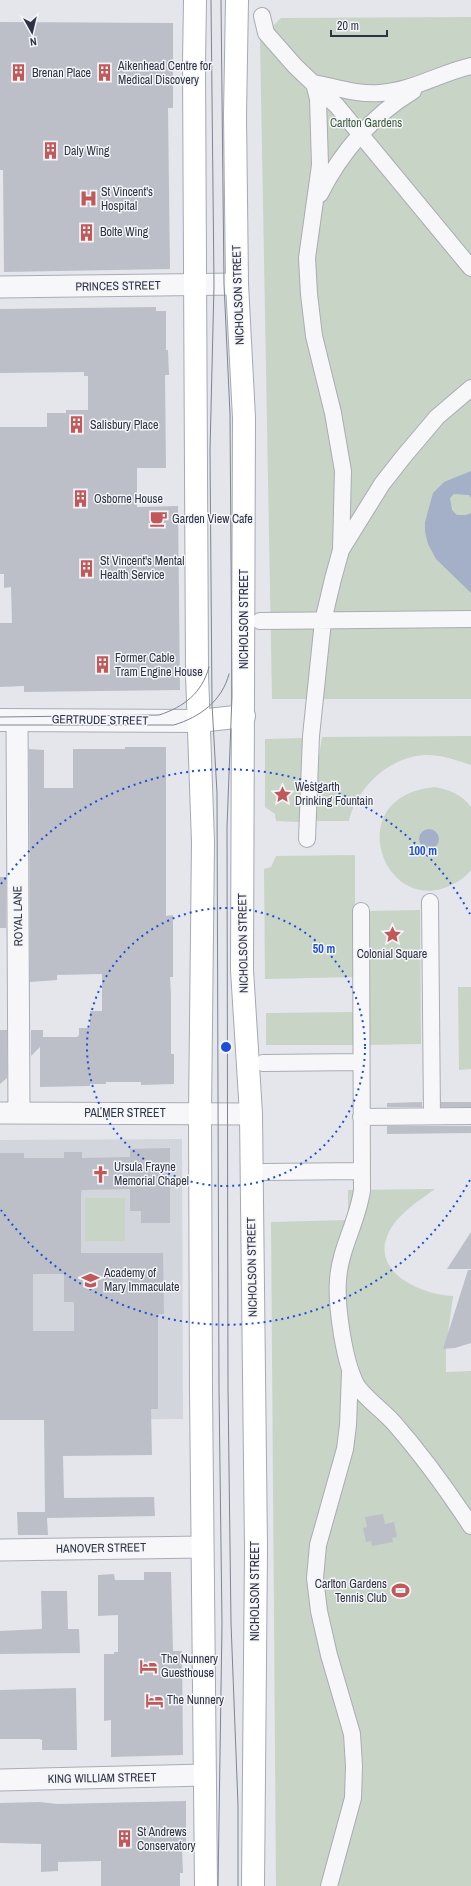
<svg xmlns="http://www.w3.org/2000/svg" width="471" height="1886" viewBox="0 0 471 1886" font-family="'Archivo Narrow',sans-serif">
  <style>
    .built { fill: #d3d5dc }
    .green { fill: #c8d4c6 }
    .water { fill: #a4b0c7 }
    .building { fill: #bcbfc7; fill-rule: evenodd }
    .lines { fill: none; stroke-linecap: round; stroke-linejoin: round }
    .pedestrian-casing { stroke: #aaacb5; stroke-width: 18 }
    .minor-casing { stroke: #aaacb5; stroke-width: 23 }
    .tertiary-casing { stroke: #aaacb5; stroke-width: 24 }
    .primary-casing { stroke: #a5a9b5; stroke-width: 24 }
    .pedestrian { stroke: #f7f7f9; stroke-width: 16 }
    .minor { stroke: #f7f7f9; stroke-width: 21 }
    .tertiary { stroke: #f7f7f9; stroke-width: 22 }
    .primary { stroke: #fff; stroke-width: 22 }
    .tram { stroke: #7f8493; stroke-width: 1 }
    .ring { fill: none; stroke: #1d4ed8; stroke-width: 2; stroke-dasharray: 2 4 }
    .labels { text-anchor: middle; stroke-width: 3; stroke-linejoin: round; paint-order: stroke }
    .poi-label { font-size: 12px; fill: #2e3242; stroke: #f4f5f8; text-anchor: start }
    .park-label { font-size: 12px; fill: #3e5c3c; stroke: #f4f5f8 }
    .street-label { font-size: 12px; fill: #2e3242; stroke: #f4f5f8 }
    .centre { fill: #1d4ed8; stroke: #f4f5f8; stroke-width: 2 }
    .ring-label { font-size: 12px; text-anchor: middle; font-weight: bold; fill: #1d4ed8; stroke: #f4f5f8; stroke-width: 3; stroke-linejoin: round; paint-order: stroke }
  </style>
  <rect width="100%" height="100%" fill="#e4e6eb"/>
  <!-- built -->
  <path class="built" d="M182,1139L183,1419L0,1420V1140Z"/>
  <!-- green -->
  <path class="green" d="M471,17V699H272L260,39L281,18Z
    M471,736V765C456,760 442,755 426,755C390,756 356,788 349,821H315L317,768L322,737Z
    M303,738L299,822L276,821L275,814L265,807V739Z
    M435,787C450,790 461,794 471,807V870C463,880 453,885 441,889C379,906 344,795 435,787Z
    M355,855V977L265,979L264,869L271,867L276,856Z
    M420,910L421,1044L366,1045L365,911Z
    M458,987H471V1069L459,1070Z
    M355,1012V1045H266V1013Z
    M435,1189C421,1199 403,1211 393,1225C364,1268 416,1294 453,1296L446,1349V1372L471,1371V1886H276L271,1222L348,1220V1190Z
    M85,1198H125V1241H85Z"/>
  <!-- water -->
  <path class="water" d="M471,471V498L469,495L454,494L450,498L452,510L457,515H466L471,513V593L436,559L428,544L425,532V522L433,493L444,482Z
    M419 839a10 10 0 1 1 20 0a10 10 0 1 1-20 0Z"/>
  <!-- building -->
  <path class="building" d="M0,22L173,23V108H168L170,269L4,272L3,170H0Z
    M156,307V311H166V350H168L169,375H165L166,468H137V507L178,506L180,690L24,692V686L0,687V623H12L11,587L4,588V574H0V427H47V413H66V410H88V376H84V372L0,373V309Z
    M125,747H166V916L173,915V977H170L171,995V1054H174V1084L141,1085V1082H106V1084H90V1086L40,1087V1047L31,1056V1030H43V1037H77L79,1035V1028H90V1011H102V974L57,975V980L30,982L29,749L44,750V788H73V749H125Z
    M0,877H6V928H0Z
    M0,1030H7V1078L0,1084Z
    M422,1102V1107H387V1103Z
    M441,1102H471V1107H441Z
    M387,1126H471V1133L387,1134Z
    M170,1148V1223H141V1211H130V1189L82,1190L81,1192V1253H163L164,1314H158V1409H151L152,1455L63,1456L64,1498L154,1497L155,1516L47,1518L48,1535H18L17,1512H45L44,1420H0V1153H24V1158H64V1152H82V1158L130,1157V1149ZM33,1274H64V1302H74V1331H33Z
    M471,1232V1269H447Z
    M468,1270H471V1343L455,1348L443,1349Z
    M383,1514L385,1524L394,1522L397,1537L392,1538L393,1542L372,1546L371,1541L366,1542L363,1528L367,1527L365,1517Z
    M144,1572H171L173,1651H182L183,1755L111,1757V1720L104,1721V1654H114V1652H118V1615L98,1616V1575L114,1574L115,1580H144Z
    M41,1591H67L68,1629H79L80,1653L0,1654V1631L42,1629Z
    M76,1688L77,1750H42V1740L39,1739H0V1690Z
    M186,1801V1850H182L183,1873H180V1886H101V1861L58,1862V1871L41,1872V1844L0,1843V1803L40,1802L57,1804Z"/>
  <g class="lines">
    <defs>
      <path id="pedestrian" d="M262,16L266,33L295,66L337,106L471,268
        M320,194C341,152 373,115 413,91
        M341,550L343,471L333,413L314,336L309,294L307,258L320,165L318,99L314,83C335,87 358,95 380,93C412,91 440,73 471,66
        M260,621L471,619
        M307,839L311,736L323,621L333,579L341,550L382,484L404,456L437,417L471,388
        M430,902L432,1116
        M361,911L362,1190C358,1221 340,1248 338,1280C336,1306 344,1361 356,1384C362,1396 385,1412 394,1423C422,1455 448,1491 471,1526
        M263,1063L361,1062
        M361,1117L471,1116
        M264,1172L361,1171
        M329,1886L353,1798L354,1766L352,1734L329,1655L319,1611L315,1578L318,1545L345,1449L348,1425L350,1372"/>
      <path id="minor" d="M0,287L237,284
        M17,720L19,1113
        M0,1113L251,1114
        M0,1550L202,1547
        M0,1780L205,1775"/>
      <path id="tertiary" d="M0,720L199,721"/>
      <path id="primary" d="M195,0L194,63L197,674L203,842L200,1114L201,1389L206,1886
        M237,0L235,115L237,284L244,418L242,970L251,1114L256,1549L253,1886
        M199,721L244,716"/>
    </defs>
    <!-- pedestrian casing -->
    <use href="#pedestrian" class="pedestrian-casing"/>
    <!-- minor casing -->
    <use href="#minor" class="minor-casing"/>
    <!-- tertiary casing -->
    <use href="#tertiary" class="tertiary-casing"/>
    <!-- primary casing -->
    <use href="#primary" class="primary-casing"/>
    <!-- pedestrian -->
    <use href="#pedestrian" class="pedestrian"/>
    <!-- minor -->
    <use href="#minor" class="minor"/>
    <!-- tertiary -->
    <use href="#tertiary" class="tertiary"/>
    <!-- primary -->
    <use href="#primary" class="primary"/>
    <!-- tram -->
    <path class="tram" d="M211,0L214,285L210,450L212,704L217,793L219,1389L222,1624L218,1886
      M221,0L224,284L230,414L232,696L227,827L228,1388L231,1623L238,1805V1886
      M0,717L159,715C184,707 202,693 209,667
      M0,725H174C200,717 222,701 229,674"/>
  </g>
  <!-- distance rings -->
  <g class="ring">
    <circle cx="226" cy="1047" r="139"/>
    <path d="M470 1180A278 278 0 0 1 1 1210M1 884A278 278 0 0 1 470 914"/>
  </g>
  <!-- icons -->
  <defs>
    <symbol id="building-bare" viewBox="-9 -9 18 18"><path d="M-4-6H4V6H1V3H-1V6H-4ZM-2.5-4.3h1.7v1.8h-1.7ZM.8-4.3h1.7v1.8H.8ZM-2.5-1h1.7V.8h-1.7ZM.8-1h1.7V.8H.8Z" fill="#c15859" stroke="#f4f5f8" stroke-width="2.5" paint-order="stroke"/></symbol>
    <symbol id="hospital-bare" viewBox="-9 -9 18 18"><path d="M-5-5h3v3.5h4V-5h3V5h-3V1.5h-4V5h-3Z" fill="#c15859" stroke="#f4f5f8" stroke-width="2.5" paint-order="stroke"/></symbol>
    <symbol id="cafe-bare" viewBox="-9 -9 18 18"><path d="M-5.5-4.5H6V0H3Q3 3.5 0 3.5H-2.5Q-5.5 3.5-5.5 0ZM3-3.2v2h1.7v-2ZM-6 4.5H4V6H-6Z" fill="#c15859" stroke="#f4f5f8" stroke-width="2.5" paint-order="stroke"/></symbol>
    <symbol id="sight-bare" viewBox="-9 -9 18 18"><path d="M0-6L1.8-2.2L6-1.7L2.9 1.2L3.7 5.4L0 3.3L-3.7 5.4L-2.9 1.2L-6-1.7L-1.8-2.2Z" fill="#c15859" stroke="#f4f5f8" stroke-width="2.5" paint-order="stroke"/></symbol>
    <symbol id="church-bare" viewBox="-9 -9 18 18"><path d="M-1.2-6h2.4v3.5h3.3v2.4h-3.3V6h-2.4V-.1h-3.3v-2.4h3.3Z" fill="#c15859" stroke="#f4f5f8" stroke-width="2.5" paint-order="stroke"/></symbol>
    <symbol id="school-bare" viewBox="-9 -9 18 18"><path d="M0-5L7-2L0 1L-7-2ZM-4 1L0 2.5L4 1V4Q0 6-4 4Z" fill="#c15859" stroke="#f4f5f8" stroke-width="2.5" paint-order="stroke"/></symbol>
    <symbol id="stadium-bare" viewBox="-9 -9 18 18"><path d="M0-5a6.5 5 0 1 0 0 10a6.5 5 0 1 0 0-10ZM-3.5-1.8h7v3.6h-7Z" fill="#c15859" stroke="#f4f5f8" stroke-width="2.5" paint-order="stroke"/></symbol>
    <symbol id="hotel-bare" viewBox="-9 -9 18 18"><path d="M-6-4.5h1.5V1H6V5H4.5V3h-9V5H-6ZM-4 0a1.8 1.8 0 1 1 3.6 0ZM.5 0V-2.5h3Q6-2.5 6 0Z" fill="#c15859" stroke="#f4f5f8" stroke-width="2.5" paint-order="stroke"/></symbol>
  </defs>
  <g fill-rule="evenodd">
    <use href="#building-bare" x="6" y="60" width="25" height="25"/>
    <use href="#building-bare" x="92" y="60" width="25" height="25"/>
    <use href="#building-bare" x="38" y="138" width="25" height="25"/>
    <use href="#hospital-bare" x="76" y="186" width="25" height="25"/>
    <use href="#building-bare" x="74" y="220" width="25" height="25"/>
    <use href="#building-bare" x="64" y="412" width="25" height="25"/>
    <use href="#building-bare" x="68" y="486" width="25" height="25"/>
    <use href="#cafe-bare" x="146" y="506" width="25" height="25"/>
    <use href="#building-bare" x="74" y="556" width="25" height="25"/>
    <use href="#building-bare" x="90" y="652" width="25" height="25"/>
    <use href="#sight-bare" x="270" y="782" width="25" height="25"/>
    <use href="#sight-bare" x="380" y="922" width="25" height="25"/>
    <use href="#church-bare" x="88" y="1162" width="25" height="25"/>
    <use href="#school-bare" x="78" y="1268" width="25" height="25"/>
    <use href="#stadium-bare" x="388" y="1578" width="25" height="25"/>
    <use href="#hotel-bare" x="136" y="1654" width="25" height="25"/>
    <use href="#hotel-bare" x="142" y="1688" width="25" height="25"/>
    <use href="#building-bare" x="112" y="1826" width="25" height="25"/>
  </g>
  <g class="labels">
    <!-- poi labels -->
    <g class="poi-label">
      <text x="118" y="70">Aikenhead Centre for<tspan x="118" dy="14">Medical Discovery</tspan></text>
      <text x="32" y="77">Brenan Place</text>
      <text x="64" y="155">Daly Wing</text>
      <text x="101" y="196">St Vincent's<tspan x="101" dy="14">Hospital</tspan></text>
      <text x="100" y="236">Bolte Wing</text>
      <text x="90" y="429">Salisbury Place</text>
      <text x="94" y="503">Osborne House</text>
      <text x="172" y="523">Garden View Cafe</text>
      <text x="100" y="565">St Vincent's Mental<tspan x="100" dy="14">Health Service</tspan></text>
      <text x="115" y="662">Former Cable<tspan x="115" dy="14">Tram Engine House</tspan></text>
      <text x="295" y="791">Westgarth<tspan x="295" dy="14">Drinking Fountain</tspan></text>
      <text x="392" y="958" text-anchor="middle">Colonial Square</text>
      <text x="114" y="1171">Ursula Frayne<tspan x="114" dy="14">Memorial Chapel</tspan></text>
      <text x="104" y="1277">Academy of<tspan x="104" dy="14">Mary Immaculate</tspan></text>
      <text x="387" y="1588" text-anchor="end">Carlton Gardens<tspan x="387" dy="14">Tennis Club</tspan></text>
      <text x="161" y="1663">The Nunnery<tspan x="161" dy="14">Guesthouse</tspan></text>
      <text x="167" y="1704">The Nunnery</text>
      <text x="137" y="1836">St Andrews<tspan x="137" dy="14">Conservatory</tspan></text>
    </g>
    <!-- park labels -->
    <g class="park-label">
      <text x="366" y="127">Carlton Gardens</text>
    </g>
    <!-- street labels -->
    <g class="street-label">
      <text transform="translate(118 286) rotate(-1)" y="4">PRINCES STREET</text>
      <text transform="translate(238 295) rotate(-92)" y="4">NICHOLSON STREET</text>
      <text transform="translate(244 619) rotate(-90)" y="4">NICHOLSON STREET</text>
      <text transform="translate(100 720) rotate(1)" y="4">GERTRUDE STREET</text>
      <text transform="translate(18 916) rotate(-91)" y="4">ROYAL LANE</text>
      <text transform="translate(243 943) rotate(-91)" y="4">NICHOLSON STREET</text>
      <text x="125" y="1117">PALMER STREET</text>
      <text transform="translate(252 1267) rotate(-91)" y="4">NICHOLSON STREET</text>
      <text transform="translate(101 1548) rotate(-1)" y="4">HANOVER STREET</text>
      <text transform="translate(255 1591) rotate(-90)" y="4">NICHOLSON STREET</text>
      <text transform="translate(102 1778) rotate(-1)" y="4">KING WILLIAM STREET</text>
    </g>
  </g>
  <circle cx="226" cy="1047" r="6" class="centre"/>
  <g class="ring-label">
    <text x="423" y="855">100 m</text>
    <text x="324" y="953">50 m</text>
  </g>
  <!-- north arrow -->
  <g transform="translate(32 32) rotate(172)" stroke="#f4f5f8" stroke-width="3" paint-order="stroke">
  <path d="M0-3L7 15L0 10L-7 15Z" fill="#2e3242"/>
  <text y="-6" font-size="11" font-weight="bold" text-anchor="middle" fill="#2e3242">N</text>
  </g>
  <!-- scale -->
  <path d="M331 30v6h56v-6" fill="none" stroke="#2e3242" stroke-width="2"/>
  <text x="337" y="30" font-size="12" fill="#2e3242" stroke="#f4f5f8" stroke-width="3" paint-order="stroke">20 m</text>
</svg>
